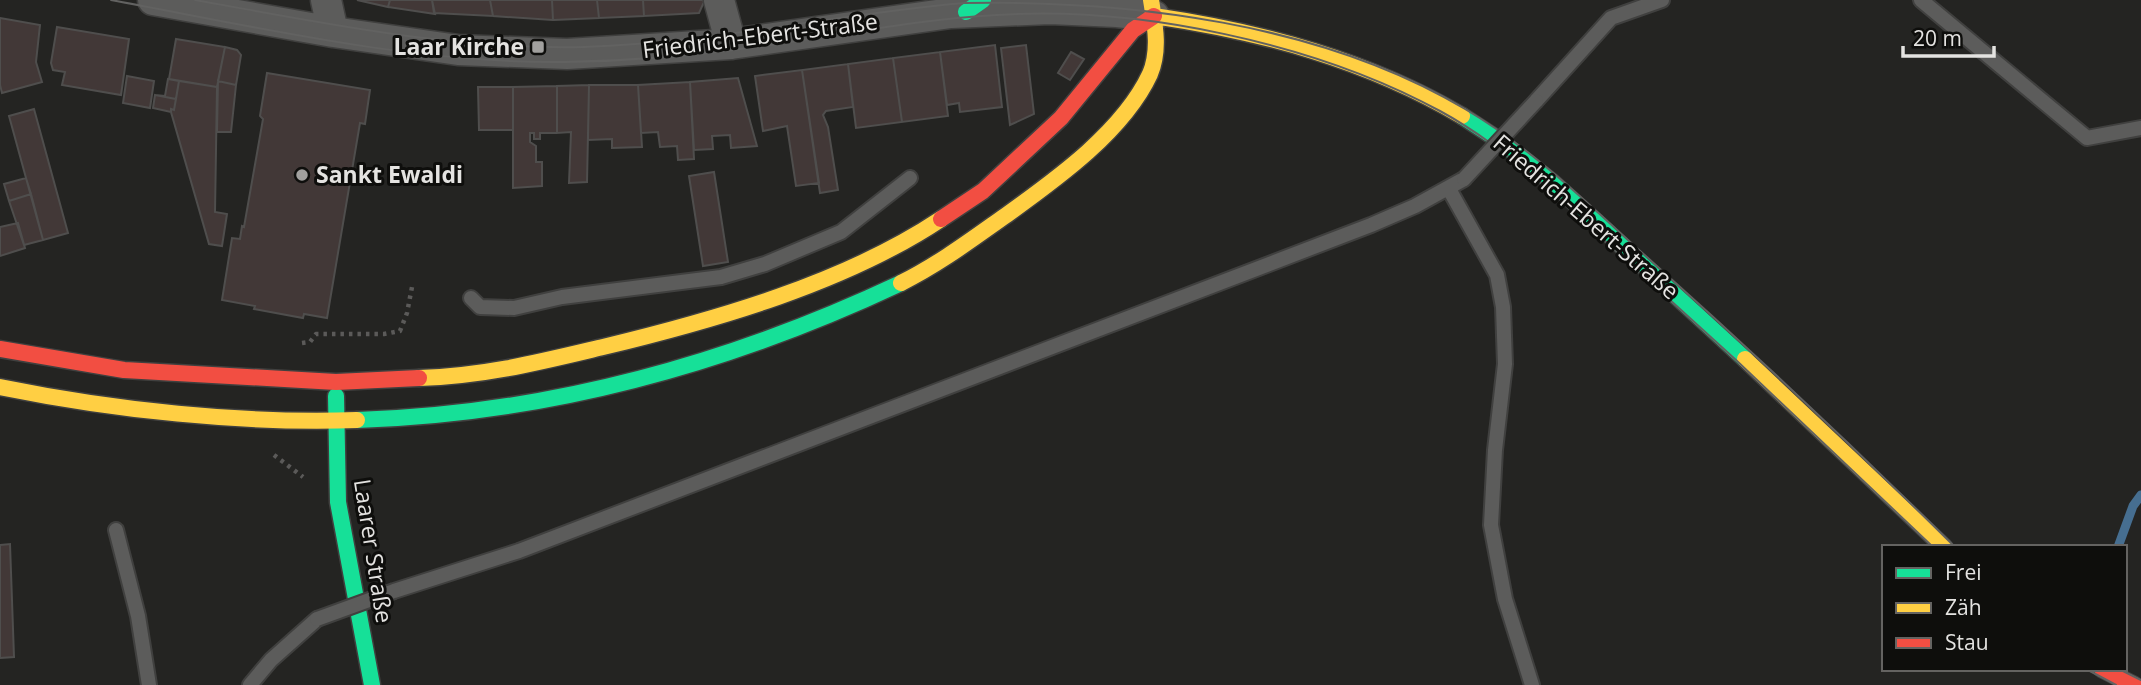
<svg xmlns="http://www.w3.org/2000/svg" width="2141" height="685" viewBox="0 0 2141 685" font-family="'Open Sans',sans-serif">
  <style>
    .lines { fill: none; stroke-linecap: round; stroke-linejoin: round }
    .stream { stroke: #466e90; stroke-width: 9 }
    .building { fill: #423837; stroke: #4f4e4d; stroke-width: 2 }
    .lane-casing { stroke: #40403f; stroke-width: 18 }
    .street-casing { stroke: #40403f; stroke-width: 33 }
    .fast-casing { stroke: #40403f; stroke-width: 19 }
    .slow-casing { stroke: #40403f; stroke-width: 19 }
    .jam-casing { stroke: #40403f; stroke-width: 19 }
    .path { stroke: #5b5a59; stroke-width: 4.5; stroke-dasharray: 3.5 5; stroke-linecap: butt }
    .lane { stroke: #5c5c5b; stroke-width: 14 }
    .street { stroke: #5c5c5b; stroke-width: 30 }
    .fast { stroke: #16e098; stroke-width: 16 }
    .slow { stroke: #ffcf43; stroke-width: 16 }
    .jam { stroke: #f24e42; stroke-width: 16 }
    .tram { stroke: #626261; stroke-width: 2 }
    .lane-bridge-casing { stroke: #40403f; stroke-width: 18; stroke-linecap: butt }
    .lane-bridge { stroke: #5c5c5b; stroke-width: 14 }
    .poi-dot { fill: #a1a09e; stroke: #0e0e0c; stroke-width: 2.5 }
    .labels { text-anchor: middle; stroke-width: 6; stroke-linejoin: round; paint-order: stroke }
    .street-label { font-size: 23px; fill: #e4e3e1; stroke: #0e0e0c }
    .poi-label { font-size: 23px; font-weight: bold; fill: #e4e3e1; stroke: #0e0e0c; text-anchor: end }
  </style>
  <rect width="100%" height="100%" fill="#242422"/>
  <g class="lines">
    <!-- stream -->
    <path class="stream" d="M2118,547L2133,506L2141,495"/>
  </g>
  <!-- building -->
  <path class="building" d="M357,0H390L388,7Z
    M390,0H432L435,14L388,7Z
    M432,0H490L493,16L434,13Z
    M490,0H552L553,20L493,16Z
    M552,0H597L599,18L553,20Z
    M597,0H643L644,16L599,18Z
    M643,0H703L704,2L699,13L644,16Z
    M0,18L40,25L36,62L42,82L2,93L0,85Z
    M57,27L129,39L121,95L62,85L65,72L53,70L51,63Z
    M176,39L225,47L217,87L169,79Z
    M995,45L1002,107L960,112L959,103L947,105L940,52Z
    M1026,45L1034,114L1010,125L1001,48Z
    M225,47L237,50L241,55L236,85L218,81Z
    M940,52L948,116L902,122L893,58Z
    M1071,52L1084,59L1070,80L1058,73Z
    M893,58L902,122L856,128L848,64Z
    M848,64L853,107L826,111L823,115L828,127L838,190L820,193L802,70Z
    M802,70L819,183L796,186L787,126L763,131L755,76Z
    M267,73L370,90L365,124L360,123L327,318L304,314L303,318L254,309L255,306L222,300L232,238L240,239L242,226L244,227L263,119L260,116Z
    M127,76L154,81L150,108L123,103Z
    M738,78L757,146L731,148L730,135L712,136L713,149L694,150L690,82Z
    M168,79L179,81L176,99L155,95L165,96Z
    M179,81L217,87L215,212L227,214L222,246L209,244L171,112V109L174,110Z
    M218,81L236,85L231,132H217Z
    M690,82L694,159L678,160L677,146L660,147L658,132L641,133L638,85Z
    M589,85L587,182L569,183L571,132L557,133V86Z
    M589,85H638L642,147L612,148V139L588,140Z
    M557,86V133H540V139H534V133H530V142L536,146V162H542V186L513,188V87Z
    M478,87H513V130H479Z
    M155,95L176,99L174,110L171,109V112L153,108Z
    M34,109L68,233L43,240L9,116Z
    M714,172L728,262L703,266L689,176Z
    M26,178L31,194L9,201L4,184Z
    M31,194L43,240L24,245L9,201Z
    M18,223L25,248L0,256V227Z
    M10,544L14,657L0,658V545Z"/>
  <g class="lines">
    <defs>
      <path id="lane" d="M1921,0L2087,138L2141,128
        M1536,101L1611,18L1662,0
        M1449,189L1497,275L1503,307L1505,364L1495,450L1491,525L1505,599L1532,685
        M471,298L480,307L514,308L562,297L721,277L765,264L841,232L910,178
        M116,530L138,616L149,685
        M394,591L519,551L1371,225L1415,206L1464,179
        M250,685L271,660L317,619"/>
      <path id="street" d="M153,0L333,32L458,50L567,54L731,44L951,13L1050,9L1117,12L1154,16
        M326,0L333,32
        M719,0L731,44"/>
      <path id="fast" d="M966,12L983,0
        M1462,116L1497,139L1553,183L1745,359
        M336,396L338,502L372,685
        M357,420C548,414 729,364 901,283"/>
      <path id="slow" d="M1154,16C1263,32 1367,60 1462,116
        M901,283C939,264 971,240 1005,216C1055,180 1123,132 1150,74C1160,50 1155,25 1151,0
        M1745,359L1944,547
        M419,378C485,376 540,362 603,347C715,320 845,283 941,219
        M0,387C113,410 242,424 357,420"/>
      <path id="jam" d="M941,219L983,191L1061,118L1133,30L1154,16
        M0,349L124,370L336,382L419,378
        M2102,669L2134,685"/>
    </defs>
    <!-- lane casing -->
    <use href="#lane" class="lane-casing"/>
    <!-- street casing -->
    <use href="#street" class="street-casing"/>
    <!-- fast casing -->
    <use href="#fast" class="fast-casing"/>
    <!-- slow casing -->
    <use href="#slow" class="slow-casing"/>
    <!-- jam casing -->
    <use href="#jam" class="jam-casing"/>
    <!-- path -->
    <path class="path" d="M302,343L310,342L316,334H384L400,331L407,313L412,287
      M274,455L303,477"/>
    <!-- lane -->
    <use href="#lane" class="lane"/>
    <!-- street -->
    <use href="#street" class="street"/>
    <!-- fast -->
    <use href="#fast" class="fast"/>
    <!-- slow -->
    <use href="#slow" class="slow"/>
    <!-- jam -->
    <use href="#jam" class="jam"/>
    <!-- tram -->
    <path class="tram" d="M111,0C257,27 415,64 564,62C633,61 703,55 770,45C846,34 921,19 997,15C1139,6 1315,43 1440,111C1475,130 1506,154 1537,179L1736,360L1933,547
      M195,0C324,23 452,50 584,47C711,43 836,14 964,3C1130,0 1321,23 1465,109C1533,149 1589,205 1648,258C1752,351 1855,448 1955,547
      M2086,669L2116,685
      M2119,669L2141,680"/>
    <defs>
      <path id="lane-bridge" d="M1464,179L1536,101
        M317,619L394,591"/>
    </defs>
    <!-- lane-bridge casing -->
    <use href="#lane-bridge" class="lane-bridge-casing"/>
    <!-- lane-bridge -->
    <use href="#lane-bridge" class="lane-bridge"/>
  </g>
  <!-- markers -->
  <g class="poi-dot">
    <rect x="531" y="40" width="14" height="14" rx="3.5"/>
    <circle cx="302" cy="175" r="7"/>
  </g>
  <g class="labels">
    <!-- street labels -->
    <g class="street-label">
      <text transform="translate(760 36) rotate(-7)" y="8">Friedrich-Ebert-Straße</text>
      <text transform="translate(1586 217) rotate(41)" y="8">Friedrich-Ebert-Straße</text>
      <text transform="translate(373 551) rotate(81)" y="8">Laarer Straße</text>
    </g>
    <!-- poi labels -->
    <g class="poi-label">
      <text x="524" y="55">Laar Kirche</text>
      <text x="316" y="183" text-anchor="start">Sankt Ewaldi</text>
    </g>
  </g>
  <!-- legend -->
  <rect x="1882" y="545" width="245" height="126" fill="#0e0e0c" stroke="#646361" stroke-width="2"/>
  <rect x="1896" y="568" width="35" height="10" fill="#16e098" stroke="#646361" stroke-width="2"/>
  <text x="1945" y="580" font-size="21" fill="#e4e3e1">Frei</text>
  <rect x="1896" y="603" width="35" height="10" fill="#ffcf43" stroke="#646361" stroke-width="2"/>
  <text x="1945" y="615" font-size="21" fill="#e4e3e1">Zäh</text>
  <rect x="1896" y="638" width="35" height="10" fill="#f24e42" stroke="#646361" stroke-width="2"/>
  <text x="1945" y="650" font-size="21" fill="#e4e3e1">Stau</text>
  <!-- scale -->
  <path d="M1903 46v10h91v-10" fill="none" stroke="#e4e3e1" stroke-width="3.5"/>
  <text x="1913" y="46" font-size="21" fill="#e4e3e1" stroke="#0e0e0c" stroke-width="5" paint-order="stroke">20 m</text>
</svg>
